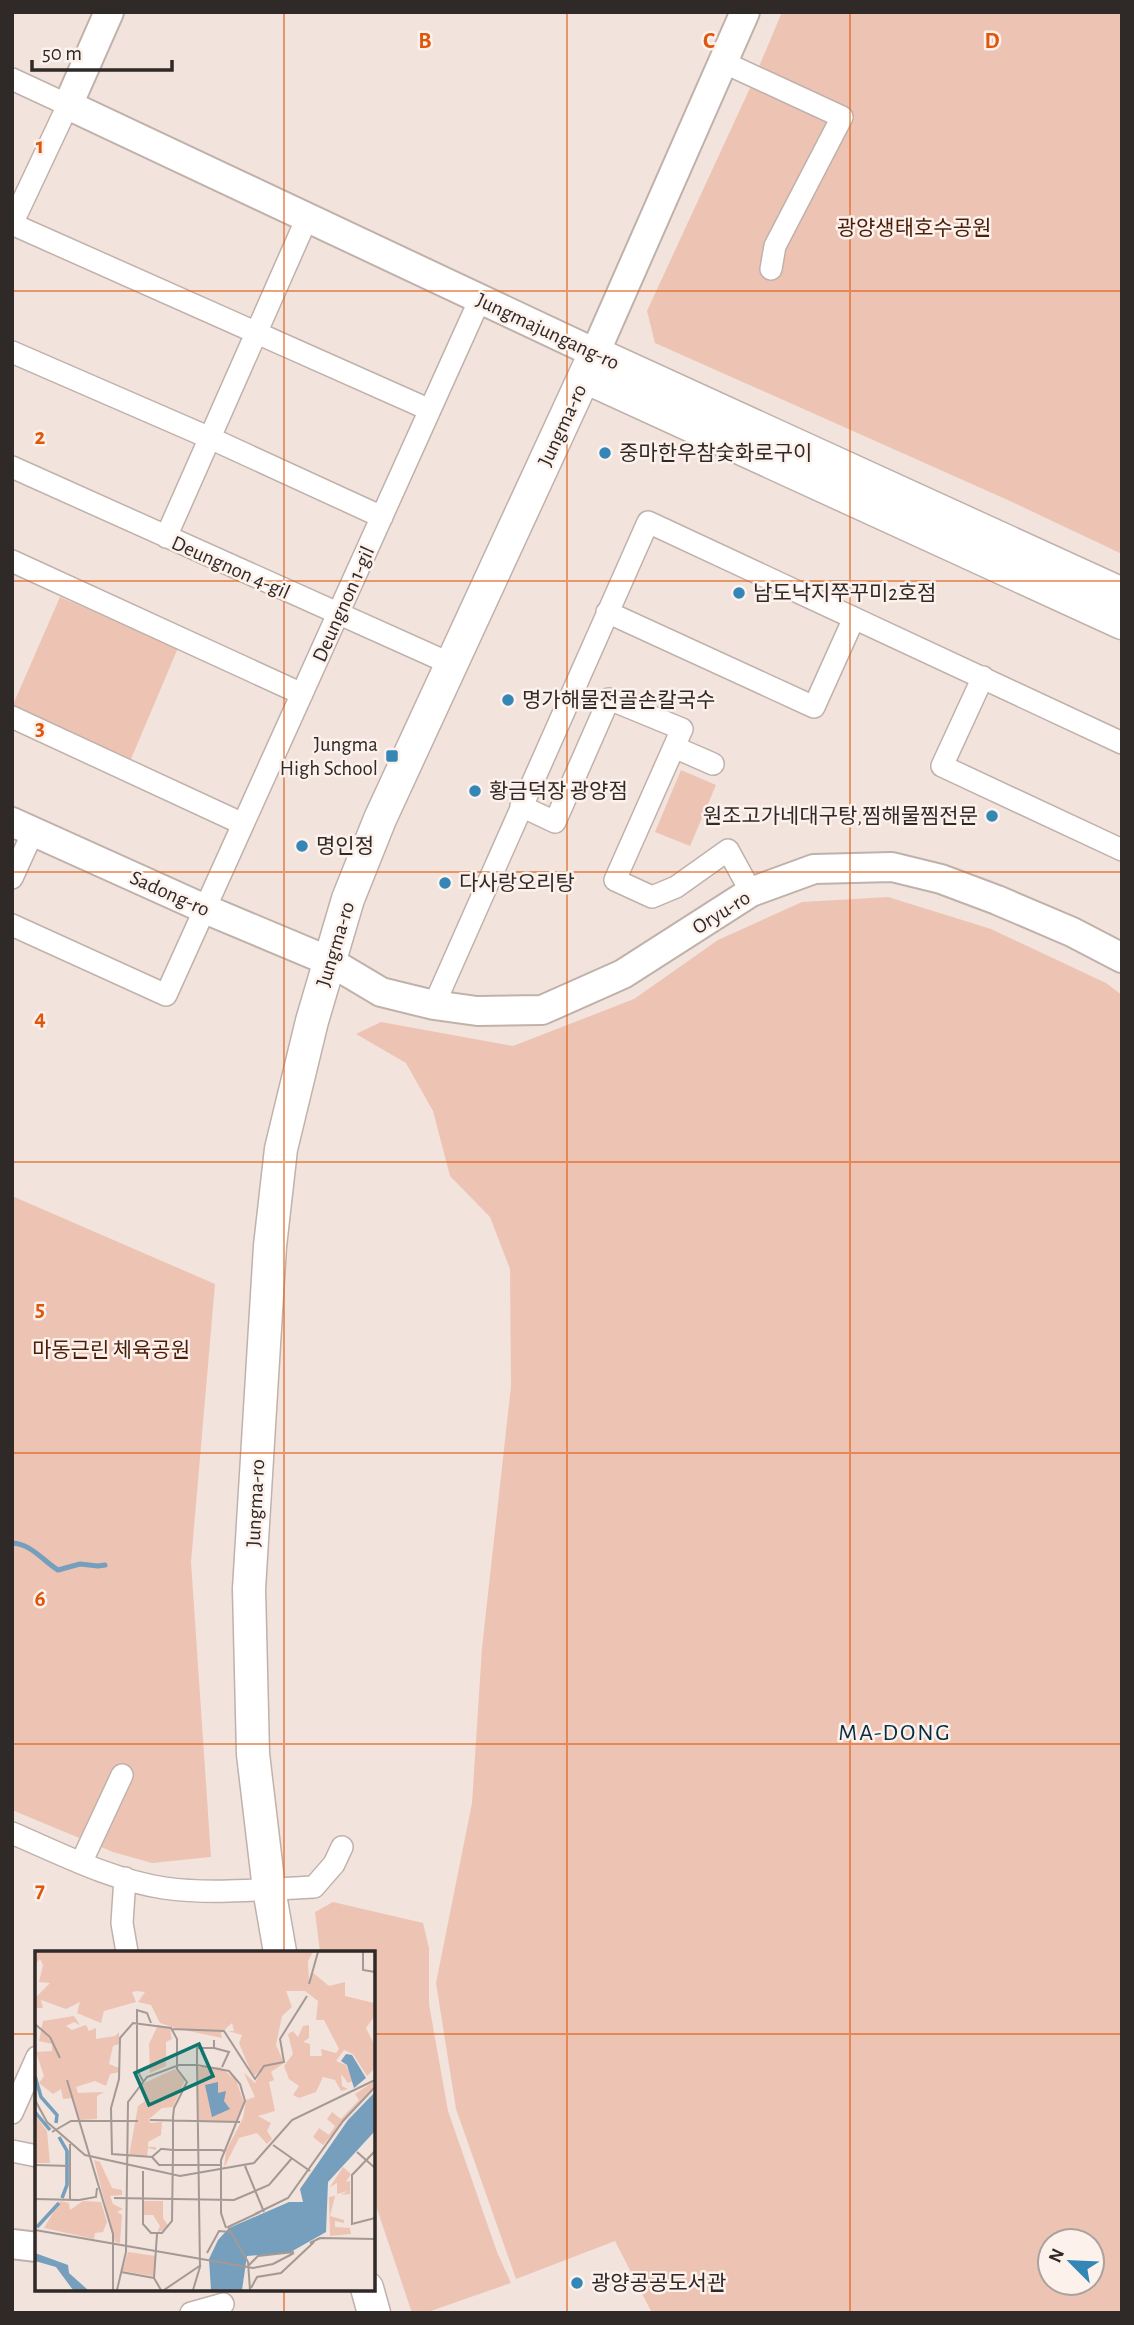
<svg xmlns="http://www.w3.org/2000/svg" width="1134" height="2325" viewBox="0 0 1134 2325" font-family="'Alegreya Sans','Noto Sans KR',sans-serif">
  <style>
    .green { fill: #edc4b3; fill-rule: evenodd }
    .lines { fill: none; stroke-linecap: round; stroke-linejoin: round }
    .stream { stroke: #759fbc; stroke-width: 5 }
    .minor-casing { stroke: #c0b1ab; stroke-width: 24 }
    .tertiary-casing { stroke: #c0b1ab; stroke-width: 32 }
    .secondary-casing { stroke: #c0b1ab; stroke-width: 35 }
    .minor { stroke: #fff; stroke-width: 21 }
    .tertiary { stroke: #fff; stroke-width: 28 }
    .secondary { stroke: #fff; stroke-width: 32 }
    .grid { fill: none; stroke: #df570d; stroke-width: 2; stroke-opacity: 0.55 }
    .poi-dot { fill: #3386b6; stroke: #fdf1ec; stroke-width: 2.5 }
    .labels { text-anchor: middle; stroke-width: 5; stroke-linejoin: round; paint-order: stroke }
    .park-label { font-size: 21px; fill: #4a1e09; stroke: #fdf1ec }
    .street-label { font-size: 21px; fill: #2f2927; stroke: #fdf1ec }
    .poi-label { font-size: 21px; fill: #2f2927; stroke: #fdf1ec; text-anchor: start }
    .quarter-label { font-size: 24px; letter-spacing: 2px; fill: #052e45; stroke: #fdf1ec }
    .inset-river { fill: none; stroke: #759fbc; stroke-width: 3.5 }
    .inset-road { fill: none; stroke: #a49994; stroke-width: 2 }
    .view { fill: #0f766e; fill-opacity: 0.15; stroke: #0f766e; stroke-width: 3.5 }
    .inset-edge { fill: none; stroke: #2f2927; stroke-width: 3.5 }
    .grid-label { font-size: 23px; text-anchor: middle; font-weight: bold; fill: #df570d; stroke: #fdf1ec; stroke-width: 5; stroke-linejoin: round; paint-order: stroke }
  </style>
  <rect width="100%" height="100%" fill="#f2e3dc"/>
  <!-- green -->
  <path class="green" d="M782,12H1122V554L1010,501L655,343L647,311L750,88Z
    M60,597L178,648L131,759L12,707Z
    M681,770L716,785L690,846L655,832Z
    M888,897L991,929L1106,983L1122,995V2313H652L615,2241L516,2279L456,2109L436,1983L472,1803L482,1648L511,1386L510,1269L490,1217L450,1176L433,1111L406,1063L356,1034L381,1022L513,1046L634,999L718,940L802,902ZM1050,2241H1092V2283H1050Z
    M12,1196L215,1284L191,1562L211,1857L152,1863L113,1852L12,1810Z
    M333,1902L423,1923L429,1948V2004L448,2111L497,2252L511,2283L425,2313H412L373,2197V1952H320L315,1912Z"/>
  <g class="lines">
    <!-- stream -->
    <path class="stream" d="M12,1543C32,1544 43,1561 58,1570L80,1564L98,1566L105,1565"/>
    <defs>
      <path id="minor" d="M723,62L842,117L775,246L771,269
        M12,79L68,105L12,224
        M12,224L430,410
        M12,352L210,438L382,517
        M12,467L451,664
        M166,537L307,218
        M12,561L302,694
        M607,612L814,707L854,618
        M983,677L942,766L1122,850
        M12,717L243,824
        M713,764L674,747L615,880L652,897L676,887L728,850L751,892
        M521,806L555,822L609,699L682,729L674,747
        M12,878L33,832
        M12,925L166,995L480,299
        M434,1005L648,522L1122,743
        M12,1833C61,1854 111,1880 164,1888C213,1895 265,1889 314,1887L334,1864L342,1847
        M81,1863L122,1775
        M125,1878L122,1923L127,1952
        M12,2113L37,2057
        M12,2151L37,2156
        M191,2313L223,2304"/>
      <path id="tertiary" d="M109,12L68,105L595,353L745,12
        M12,822L205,909L329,961L381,992L434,1005L477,1011L542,1010L623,974L751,892L814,869L892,867L941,879L997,900L1072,932L1122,958
        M12,2244L37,2247"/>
      <path id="secondary" d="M585,377L1122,623
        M280,1952L269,1889L253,1754L249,1589L270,1246L281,1149L312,1021L348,899L380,819L595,353L1122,594
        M367,2288L374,2313"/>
    </defs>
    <!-- minor casing -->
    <use href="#minor" class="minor-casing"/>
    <!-- tertiary casing -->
    <use href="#tertiary" class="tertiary-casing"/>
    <!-- secondary casing -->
    <use href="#secondary" class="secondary-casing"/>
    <!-- minor -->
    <use href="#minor" class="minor"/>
    <!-- tertiary -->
    <use href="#tertiary" class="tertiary"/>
    <!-- secondary -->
    <use href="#secondary" class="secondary"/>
  </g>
  <!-- grid -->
  <path class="grid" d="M284,12V1952M567,12V2313M850,12V2313M12,291H1122M12,581H1122M12,872H1122M12,1162H1122M12,1453H1122M12,1744H1122M12,2034H37M373,2034H1122M284,2288V2313"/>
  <!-- markers -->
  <g class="poi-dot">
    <circle cx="605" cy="453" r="7"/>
    <circle cx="739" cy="593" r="7"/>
    <circle cx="508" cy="700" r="7"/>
    <rect x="385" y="749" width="14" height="14" rx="3.5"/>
    <circle cx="475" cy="791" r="7"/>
    <circle cx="992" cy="816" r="7"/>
    <circle cx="302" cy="846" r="7"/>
    <circle cx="445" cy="883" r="7"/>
    <circle cx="577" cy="2283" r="7"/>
  </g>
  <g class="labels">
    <!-- park labels -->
    <g class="park-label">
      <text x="914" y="235">광양생태호수공원</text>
      <text x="111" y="1357">마동근린 체육공원</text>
    </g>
    <!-- street labels -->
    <g class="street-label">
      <text transform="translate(548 331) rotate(25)" y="7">Jungmajungang-ro</text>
      <text transform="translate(562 425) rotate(-65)" y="7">Jungma-ro</text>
      <text transform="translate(231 567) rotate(24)" y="7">Deungnon 4-gil</text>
      <text transform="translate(343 604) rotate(-66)" y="7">Deungnon 1-gil</text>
      <text transform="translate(170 893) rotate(24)" y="7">Sadong-ro</text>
      <text transform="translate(721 912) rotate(-32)" y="7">Oryu-ro</text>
      <text transform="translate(335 944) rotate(-73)" y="7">Jungma-ro</text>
      <text transform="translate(255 1503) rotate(-87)" y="7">Jungma-ro</text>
    </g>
    <!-- poi labels -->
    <g class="poi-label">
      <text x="619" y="460">중마한우참숯화로구이</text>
      <text x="753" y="600">남도낙지쭈꾸미2호점</text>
      <text x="522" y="707">명가해물전골손칼국수</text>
      <text x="378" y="751" text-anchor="end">Jungma<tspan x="378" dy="24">High School</tspan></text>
      <text x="489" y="798">황금덕장 광양점</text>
      <text x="978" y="823" text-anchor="end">원조고가네대구탕,찜해물찜전문</text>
      <text x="316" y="853">명인정</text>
      <text x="459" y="890">다사랑오리탕</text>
      <text x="591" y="2290">광양공공도서관</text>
    </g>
    <!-- quarter labels -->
    <g class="quarter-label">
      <text x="895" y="1740">MA-DONG</text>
    </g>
  </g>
  <!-- overview -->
  <g transform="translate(35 1951)">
    <rect width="340" height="340" fill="#f2e3dc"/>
    <path d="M0,1H278L273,10L274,33L277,21L294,35L310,31V45L339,52V66L331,77L339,93V118L332,125L318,103L309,99L301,110L311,114L318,130L313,132L306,123L307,135L313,138L306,140L300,129L288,126L281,141L264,147L258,144L264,135L254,128L249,115L258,103L253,83L258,80L263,86L268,75L274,74V87L268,91L275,93V105H287L286,98L301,102L304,98L289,69H281L283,50L270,40H251L257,56L247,65L241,94L249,112L236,121L239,129L234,131L240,160L223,165L236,172L232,180L237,188L232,193L222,182L204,187L189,217L191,200L208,167L211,149L220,146L209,122L220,132L227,118L218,126L204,92L207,84L193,80H199L197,72L186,82L187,87L140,77L125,72L116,54L103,51L110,41L102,40L97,41L101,51L69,60L66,72L42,62L45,51L31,58L6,49L8,57H0V47L15,32L4,31L8,14L5,8L0,13ZM39,65L45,74L39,71L31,75L37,79L51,74L54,80L61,77V88L80,85L84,81V93L78,95L74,113L84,117V121L75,123L71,135L60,130L41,136L43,142L69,141L62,145V168L45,169L37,147L28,148L26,138L18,143L4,132L9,125L1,101L17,100V93L4,90L8,70ZM123,74L135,78L137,88L131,91V115L115,122L114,93ZM163,116H185L201,129L209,152L202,171L163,170ZM140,118L150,129L138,156L127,157L114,168L115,172L127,171L126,184L113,191V196H121V199L113,197L112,205H94L103,155L110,150L105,134ZM338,131L339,135L288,194L278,186L284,177L294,184L300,175L292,168L297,161L306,168L324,149L320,143ZM0,164L12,180L15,212H0ZM59,209L65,211L77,237L87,239V244L75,245L78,253L88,258L82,261L87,264L85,292L80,291ZM308,216L316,223L311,231L315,230V243L306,244L313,240L302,243V232L295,236ZM300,245L295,265L309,269V272L300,270V276L315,277L316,283L295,285L294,246ZM25,250L34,252L35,259L48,250L66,251L72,271L68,281L60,282L59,288L9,277ZM109,250H128V267L134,276L122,282L125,275L118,264H109ZM93,301L121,305L118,325L87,320Z" fill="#edc4b3"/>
    <path d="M311,103L317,104L331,127L319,137L312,114L306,110ZM183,131V142L191,140L189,150L195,158L177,166L170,134ZM339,142V181L293,231L291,281L254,302L212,305L207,339H176L174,308L183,289L194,277L254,251H268L265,238L313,169ZM0,302L33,314L34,322L53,339H38L21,316L0,310Z" fill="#759fbc"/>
    <path class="inset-river" d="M0,125L6,146L22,164L21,172M0,161L15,179M24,186L32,200V234L27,247M2,276L24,252"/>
    <path class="inset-road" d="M328,1V19L340,21M274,33L283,1M0,73L15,86L25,107M137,78L189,80L220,128L229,115L249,111L245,88L272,45M179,89V97H162V114L194,120L205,133L210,150L186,209V262L191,277M179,97L194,101L187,116M32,129L78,283V339M108,130L102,119V59L112,62L116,72M0,149L12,171L50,204L145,225L219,212L257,169L340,129M115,169L205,171M17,181L36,170H103M238,194L275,220M340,200L317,224V273L340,267M322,201L340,217M117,206L124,214H186M0,214L35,215M210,215L229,261M108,220V273L116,282H127L137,270L138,199V166L139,157L152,131L142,118V88L136,77L98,72L85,87L84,128L76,157L77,203L117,206L126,198H128L138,199H186L189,200M79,247L199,249L234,234L257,207M0,248L44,249M35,249V193M44,249L61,246L62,237M220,263L253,247L308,170L340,136M0,279L218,317L238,313L259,302M122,283L119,327L126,339M275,292L285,287L340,288M172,302L184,280L195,281M213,315L223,305L259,301M86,321L119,327M216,337L222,326L246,322L279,291M82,339L91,301L93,151L112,126L144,114H162L165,316M129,339L166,314M158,339L165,316M215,339L213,311L193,276L225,261"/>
    <path class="view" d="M164,93L178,125L114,154L100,122Z"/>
    <rect width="340" height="340" class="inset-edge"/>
  </g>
  <g class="grid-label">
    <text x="425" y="48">B</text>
    <text x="709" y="48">C</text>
    <text x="992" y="48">D</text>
    <text x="40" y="153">1</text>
    <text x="40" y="444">2</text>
    <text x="40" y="735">3</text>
    <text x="40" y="1025">4</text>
    <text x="40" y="1316">5</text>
    <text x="40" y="1606">6</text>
    <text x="40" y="1897">7</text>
  </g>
  <!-- border -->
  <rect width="1134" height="2325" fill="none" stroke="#2f2927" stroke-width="28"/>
  <!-- north arrow -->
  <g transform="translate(1071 2262) rotate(294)"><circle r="33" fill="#fdf1ec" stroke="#aba19d" stroke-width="2"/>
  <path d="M0-5L12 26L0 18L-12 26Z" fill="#3386b6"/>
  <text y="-10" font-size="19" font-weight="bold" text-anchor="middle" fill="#2f2927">N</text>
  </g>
  <!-- scale -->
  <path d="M32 60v10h140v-10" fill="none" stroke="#2f2927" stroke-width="3.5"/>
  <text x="42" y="60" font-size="21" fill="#2f2927" stroke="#fdf1ec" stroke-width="5" paint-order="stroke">50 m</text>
</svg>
